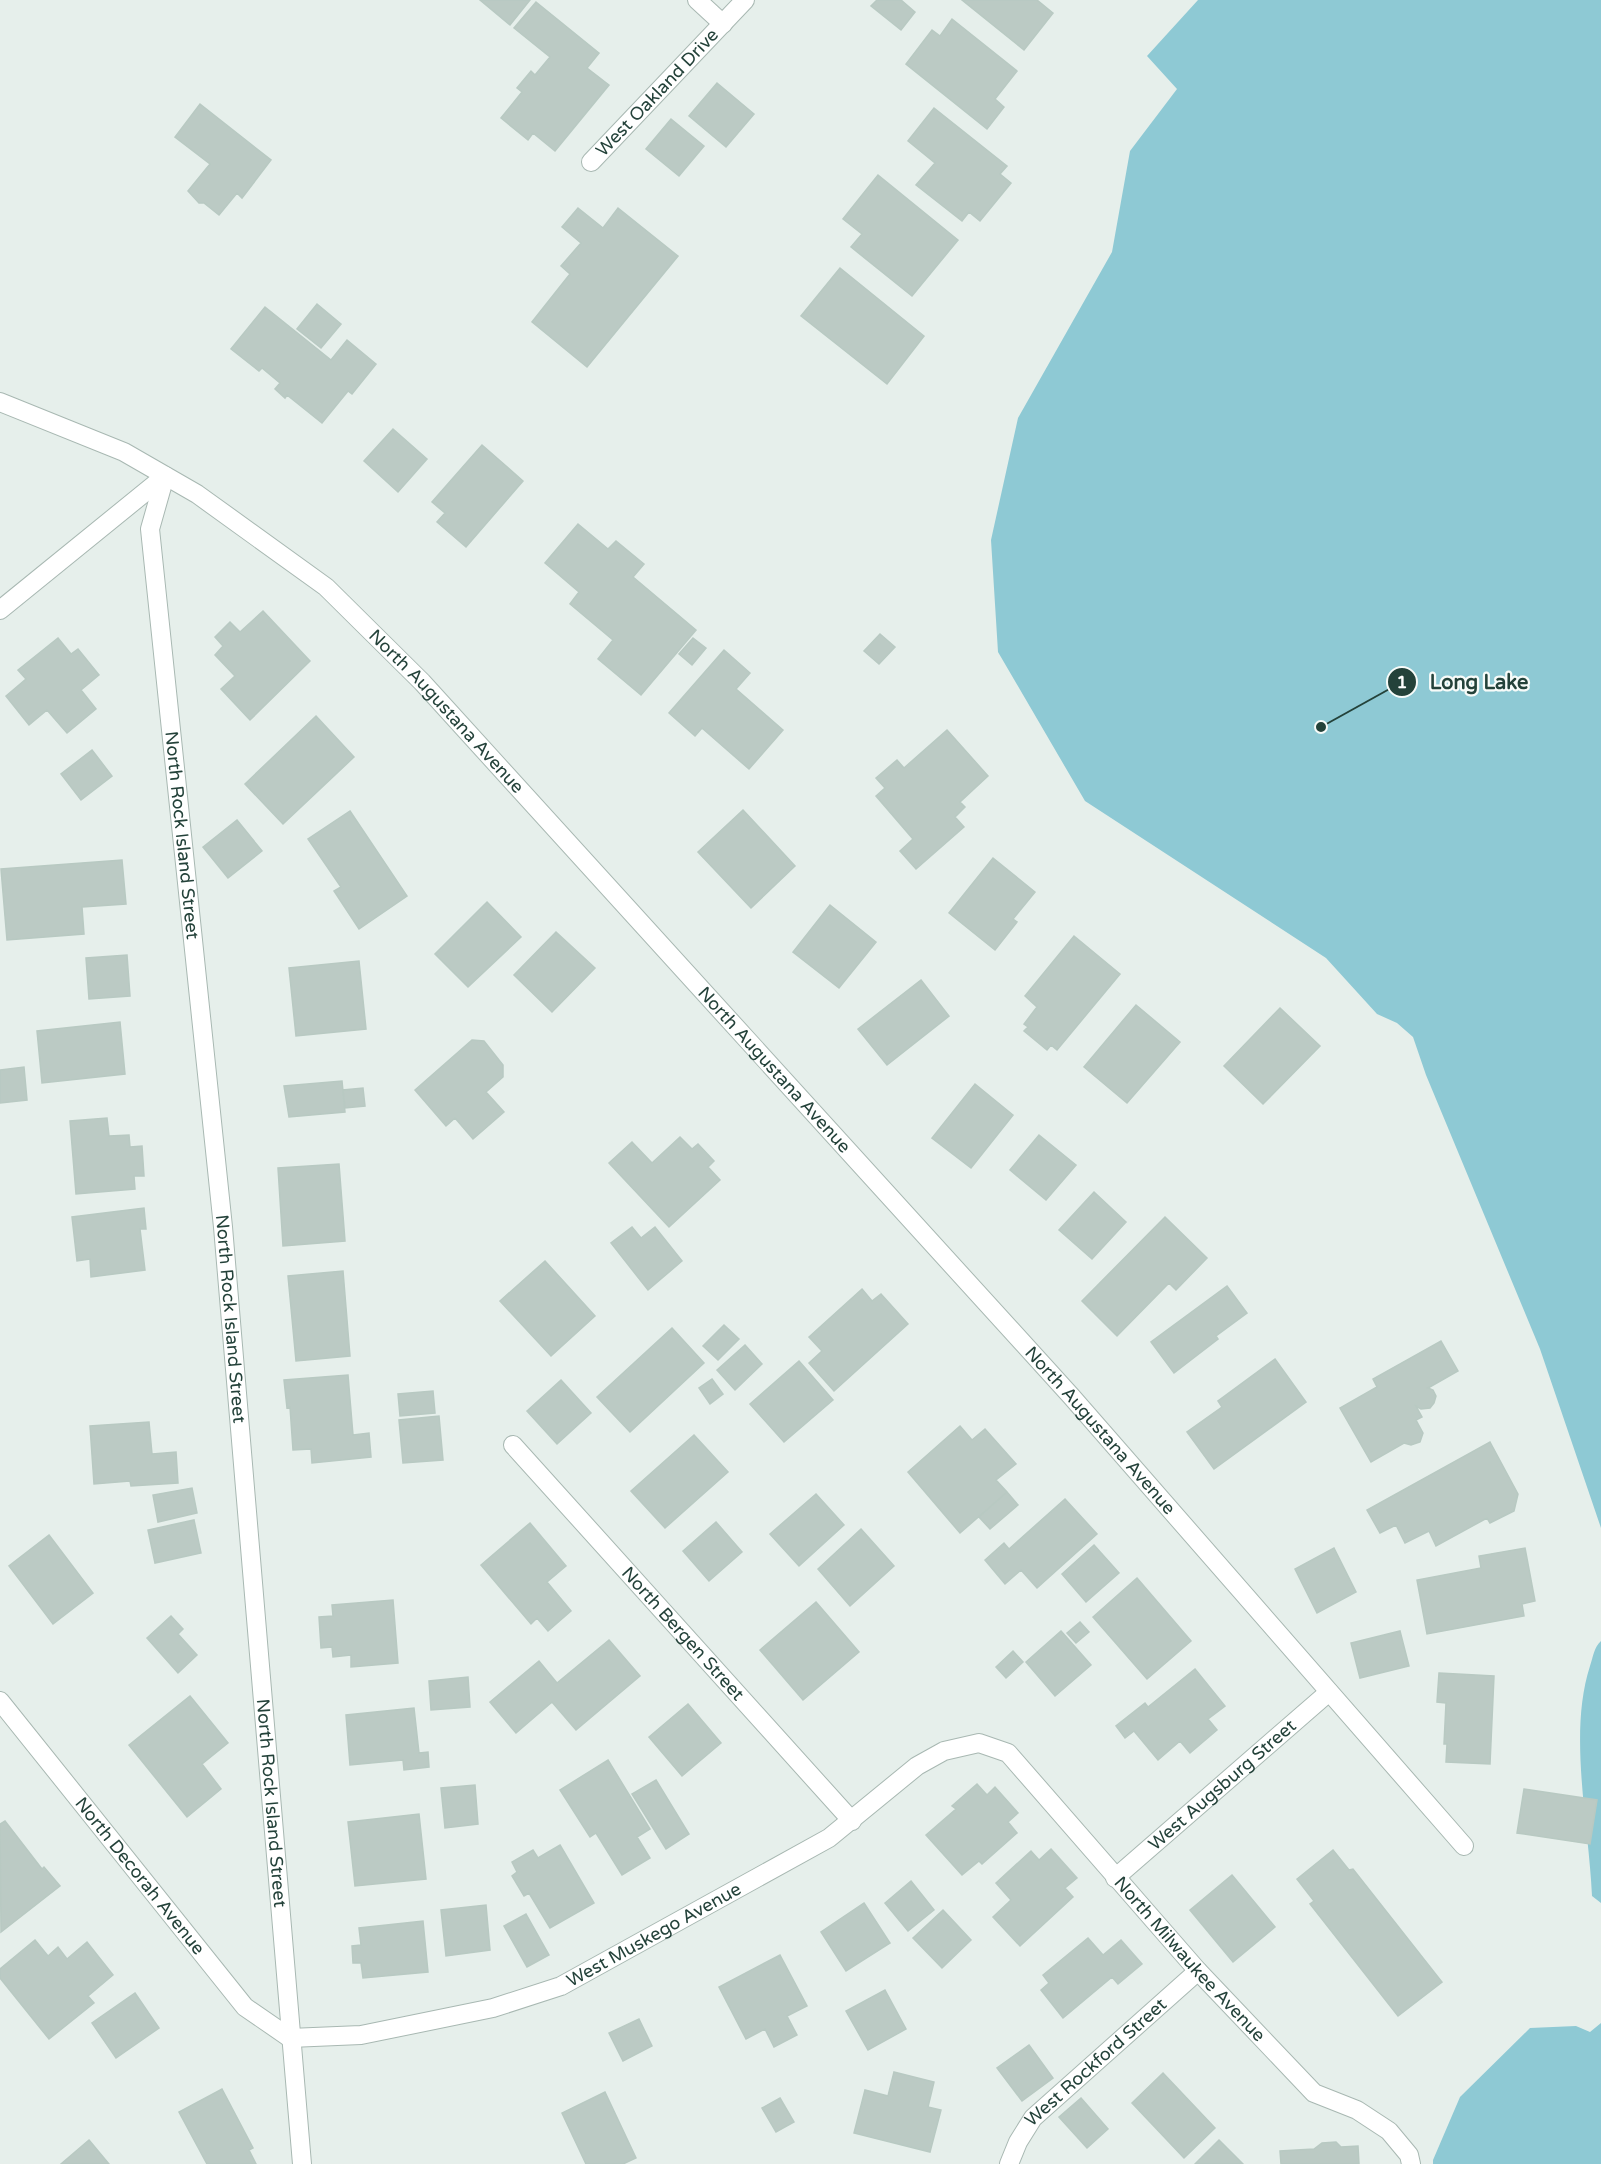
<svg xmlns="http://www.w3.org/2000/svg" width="1601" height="2164" viewBox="0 0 1601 2164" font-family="'Varela Round',sans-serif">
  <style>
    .water { fill: #8ec9d4 }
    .building { fill: #bbcac4; stroke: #b8c9c2; stroke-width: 1.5 }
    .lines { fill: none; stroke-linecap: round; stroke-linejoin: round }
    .street-casing { stroke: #a8b8b2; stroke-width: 20 }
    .street { stroke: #fff; stroke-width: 18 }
    .labels { text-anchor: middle; stroke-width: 4.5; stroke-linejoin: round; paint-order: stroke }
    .street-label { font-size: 18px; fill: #24423a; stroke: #f7fbf9 }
    .leader { fill: none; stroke: #24423a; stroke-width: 2 }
    .callout-dot { fill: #24423a; stroke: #f7fbf9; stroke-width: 2 }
    .mark-label { font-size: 18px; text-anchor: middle; font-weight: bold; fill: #fff }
    .callout-label { font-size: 20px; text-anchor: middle; font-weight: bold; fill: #24423a; stroke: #f7fbf9; stroke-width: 4.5; stroke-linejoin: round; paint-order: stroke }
  </style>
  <rect width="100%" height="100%" fill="#e6efeb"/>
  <!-- water -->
  <path class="water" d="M1198,0H1601V1528L1540,1349L1426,1075L1413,1037L1397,1023L1377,1014L1326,958L1085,801L998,652L991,540L1018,418L1112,252L1130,151L1177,89L1147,56Z
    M1601,1641V1903L1592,1896C1589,1824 1568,1734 1590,1666C1593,1657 1594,1647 1601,1641Z
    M1601,2023V2164H1433V2160L1460,2097L1530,2028L1576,2026L1590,2032Z"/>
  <!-- building -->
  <path class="building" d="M480,0H530L510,25Z
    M877,0H901L915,12L901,30L871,6Z
    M962,0H1037L1053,13L1024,50Z
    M536,2L599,53L587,68L609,85L555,151L533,133L528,140L501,118L522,92L517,88L531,71L535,75L550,57L514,28Z
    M952,19L1017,71L995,99L1004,107L987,129L906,64L932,30L940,36Z
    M717,83L754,114L726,147L689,116Z
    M200,104L271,160L242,198L237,193L219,215L204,203H199L188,191L210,164L175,137Z
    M934,108L1007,166L1000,174L1011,183L980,221L969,212L962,221L916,185L935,163L908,141Z
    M671,119L704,146L679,176L646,149Z
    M878,175L958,240L912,296L851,247L862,234L843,219Z
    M578,208L603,228L618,208L678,256L587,367L532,322L570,274L561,266L581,243L562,227Z
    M840,268L924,336L887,384L801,316Z
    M317,304L341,324L321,348L297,329Z
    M265,307L331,360L347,340L376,364L352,394L348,391L322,423L287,395L285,398L275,389L280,383L262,368L259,371L231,349Z
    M393,429L427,459L398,492L364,461Z
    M482,445L523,481L466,547L437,522L445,513L432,502Z
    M578,524L608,549L616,541L644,564L633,577L696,630L641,695L598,659L613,640L570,604L579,592L545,563Z
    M263,611L310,661L250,720L221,689L235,676L215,655L223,646L215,637L230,622L240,632Z
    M880,634L895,647L879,664L864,651Z
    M58,638L71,654L78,649L99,675L81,690L96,709L67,733L47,710L29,725L6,696L26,679L18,670Z
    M693,638L706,648L692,665L679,654Z
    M724,650L750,673L736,689L783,730L749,769L702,728L695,736L669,713Z
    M316,716L354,757L283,824L245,784Z
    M947,730L988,776L960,802L965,807L955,817L964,827L916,869L900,851L913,839L876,796L885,788L876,778L897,760L904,768Z
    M92,750L112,776L81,800L61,774Z
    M743,810L795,866L751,908L698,852Z
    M350,811L407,896L359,929L334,891L341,887L308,839Z
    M237,820L262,851L228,878L203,847Z
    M993,858L1035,892L1013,919L1017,922L995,950L949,913Z
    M122,860L126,904L82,907L84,934L7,940L1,869Z
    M487,902L521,937L468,987L435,954Z
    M830,905L876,942L839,988L793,952Z
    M556,932L595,968L552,1012L514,975Z
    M1074,936L1120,974L1057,1050L1051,1045L1047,1050L1024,1031L1028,1027L1024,1024L1037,1007L1025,996Z
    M127,955L130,996L89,999L86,958Z
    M359,961L366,1029L296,1036L289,968Z
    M921,980L949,1016L887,1065L858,1029Z
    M1136,1005L1180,1042L1127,1103L1084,1067Z
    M1280,1008L1320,1046L1263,1104L1224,1066Z
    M120,1022L125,1074L42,1083L37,1031Z
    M472,1040L484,1041L503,1065V1077L486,1092L504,1112L473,1139L455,1118L446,1126L415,1090Z
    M24,1067L27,1100L0,1103V1070Z
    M342,1081L345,1112L289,1117L284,1086Z
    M975,1084L1013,1115L971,1168L932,1138Z
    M363,1088L365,1106L345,1108L343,1090Z
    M107,1118L109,1136L129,1135L130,1147L142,1146L144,1176H134L135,1189L76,1194L70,1121Z
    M1039,1135L1076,1165L1046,1200L1010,1170Z
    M680,1137L692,1149L698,1144L714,1161L708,1167L720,1180L669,1227L609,1163L632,1142L652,1163Z
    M339,1164L345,1241L283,1246L278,1168Z
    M1094,1192L1126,1222L1092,1259L1059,1230Z
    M144,1208L146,1229H140L145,1270L91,1277L90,1259L77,1261L72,1217Z
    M1165,1217L1207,1258L1176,1290L1169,1283L1117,1336L1082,1301Z
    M632,1227L641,1238L655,1227L682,1261L648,1290L611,1243Z
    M545,1261L595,1316L551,1356L500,1301Z
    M343,1271L350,1356L296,1361L288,1276Z
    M1227,1286L1247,1313L1216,1336L1218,1339L1174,1373L1151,1342Z
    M862,1289L872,1301L881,1294L908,1324L834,1391L809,1363L822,1351L809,1337Z
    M724,1325L739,1339L718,1360L703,1346Z
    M672,1328L704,1363L630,1432L597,1397Z
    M1441,1341L1458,1371L1428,1388L1433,1390L1436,1396L1434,1403L1430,1408L1421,1409L1416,1406L1422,1417L1416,1420L1423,1433L1420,1442L1411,1445L1404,1443L1371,1462L1340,1408L1377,1387L1373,1379Z
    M745,1345L762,1364L735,1390L717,1370Z
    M1275,1359L1306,1402L1214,1469L1187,1432L1222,1407L1218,1401Z
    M799,1361L833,1400L784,1442L750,1404Z
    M348,1375L353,1435L369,1433L371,1457L312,1463L311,1449L293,1450L290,1407L287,1408L284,1380Z
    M712,1379L723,1394L710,1404L699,1388Z
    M561,1380L591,1413L557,1444L527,1411Z
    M433,1391L435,1413L400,1416L398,1394Z
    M439,1416L443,1460L403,1463L399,1420Z
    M149,1422L152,1454L176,1452L178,1483L131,1486L130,1481L94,1484L90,1426Z
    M960,1426L972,1440L985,1429L1016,1464L996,1480L1007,1492L960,1533L908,1472Z
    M694,1435L728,1472L665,1528L631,1491Z
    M1490,1442L1518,1494L1514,1511L1490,1523L1487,1518L1436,1546L1429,1531L1405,1543L1396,1525L1380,1533L1367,1510Z
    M192,1488L197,1513L158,1522L153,1495Z
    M1007,1492L1018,1505L990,1529L979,1517Z
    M816,1494L844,1525L799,1566L770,1534Z
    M1065,1499L1097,1534L1037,1588L1021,1570L1005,1584L985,1560L1004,1543L1009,1549Z
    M194,1520L201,1553L155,1563L148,1530Z
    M716,1522L742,1552L709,1581L683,1551Z
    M530,1523L566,1566L547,1582L571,1611L548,1631L537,1618L531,1624L481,1565Z
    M861,1529L894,1566L850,1606L818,1569Z
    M49,1535L93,1593L53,1624L9,1566Z
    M1094,1545L1119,1573L1086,1602L1062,1574Z
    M1334,1548L1356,1592L1317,1613L1295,1569Z
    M1525,1548L1535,1601L1522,1604L1524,1616L1427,1634L1417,1580L1481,1568L1479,1556Z
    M1137,1578L1191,1641L1147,1679L1093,1617Z
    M393,1600L398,1663L351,1667V1655L333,1657L332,1647L321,1648L319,1617L333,1616L332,1605Z
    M816,1602L859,1652L803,1700L760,1650Z
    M171,1616L183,1629L178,1634L197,1655L178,1673L147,1638Z
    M1080,1622L1089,1632L1076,1643L1067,1633Z
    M1061,1631L1091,1665L1055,1696L1026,1662Z
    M1400,1631L1409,1666L1360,1678L1351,1643Z
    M609,1640L640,1676L576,1730L552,1702L516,1733L490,1702L539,1661L557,1683Z
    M1013,1651L1023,1662L1006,1678L996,1667Z
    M1195,1669L1225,1706L1208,1719L1217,1730L1190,1753L1180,1741L1158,1760L1134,1731L1125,1738L1116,1726L1145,1703L1148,1707Z
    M1439,1673L1494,1676L1490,1764L1446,1762L1447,1744H1444L1446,1703L1437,1702Z
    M468,1677L470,1707L431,1710L429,1681Z
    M190,1696L228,1743L202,1764L221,1789L187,1817L129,1745Z
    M688,1704L721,1743L682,1776L649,1737Z
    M414,1708L419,1753L428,1752L429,1767L404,1770L403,1760L350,1765L346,1715Z
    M608,1760L650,1829L637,1837L650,1858L622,1875L596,1833L590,1837L560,1790Z
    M656,1780L689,1834L666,1849L632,1794Z
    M977,1784L987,1795L995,1787L1018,1813L1008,1822L1017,1833L982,1864L979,1861L962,1875L926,1835L956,1809L952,1806Z
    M475,1785L478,1824L445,1828L441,1788Z
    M1524,1789L1597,1800L1590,1844L1517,1833Z
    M419,1814L426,1879L355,1886L348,1822Z
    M5,1821L42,1869L44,1867L60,1886L1,1932L0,1824Z
    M560,1845L594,1903L550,1928L529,1893L524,1896L512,1876L517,1872L512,1862L533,1850L538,1858Z
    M1051,1849L1077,1878L1065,1888L1073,1897L1020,1946L993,1917L1011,1900L996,1883L1031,1851L1039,1860Z
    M1333,1850L1349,1870L1353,1869L1442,1982L1398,2016L1310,1904L1314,1901L1297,1879Z
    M1232,1875L1275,1927L1233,1962L1190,1910Z
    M911,1881L934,1910L908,1931L885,1903Z
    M864,1903L890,1943L846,1971L821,1932Z
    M486,1905L490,1950L446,1956L441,1910Z
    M943,1910L971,1940L942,1968L913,1938Z
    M526,1914L549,1955L527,1967L504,1926Z
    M423,1921L428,1972L363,1978L361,1963H353L352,1946L361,1945L359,1928Z
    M1088,1938L1103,1955L1121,1940L1142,1964L1118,1984L1112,1977L1063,2018L1041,1990L1049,1983L1043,1975Z
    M35,1940L48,1956L58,1947L67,1959L87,1942L113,1975L88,1996L94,2003L49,2039L0,1978V1969Z
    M780,1955L807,2006L787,2016L797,2035L774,2047L765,2029L746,2039L719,1987Z
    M885,1990L906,2029L868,2050L846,2011Z
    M135,1993L159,2028L116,2058L92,2023Z
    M639,2019L652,2046L623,2061L609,2033Z
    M1029,2045L1053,2078L1022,2101L997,2068Z
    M894,2072L934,2082L928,2107L941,2110L930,2152L854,2133L865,2090L888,2096Z
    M1163,2073L1215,2128L1184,2158L1132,2103Z
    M222,2089L253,2148L249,2150L256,2164H207L179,2112Z
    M605,2092L636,2158L623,2164H586L562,2113Z
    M780,2098L794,2122L776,2132L762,2108Z
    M1081,2098L1108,2129L1087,2148L1059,2117Z
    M89,2140L109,2164H61Z
    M1219,2140L1243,2164H1195Z
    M1336,2142L1341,2147L1358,2146L1359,2164H1281L1280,2151L1314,2149L1322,2143Z"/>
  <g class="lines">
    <defs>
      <g id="street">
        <path d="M697,0L723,24"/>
        <path id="s1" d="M591,162L745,0"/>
        <path id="s2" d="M0,402L124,452L197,494L326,587L422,682L1071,1396L1464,1846"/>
        <path id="s3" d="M165,476L150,529L223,1227L302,2164"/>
        <path d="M0,610L165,476"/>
        <path id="s4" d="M513,1445L852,1821"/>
        <path id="s5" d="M0,1701L245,2007L290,2038L361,2035L493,2008L561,1986L829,1838L917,1766L944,1751L979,1743L1008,1753L1198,1971L1314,2093L1357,2110L1389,2131L1409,2155L1411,2164"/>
        <path id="s6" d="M1115,1878L1329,1692"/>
        <path id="s7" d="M1009,2164L1018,2142L1033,2118L1198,1971"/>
      </g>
    </defs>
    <!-- street casing -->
    <use href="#street" class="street-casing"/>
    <!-- street -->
    <use href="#street" class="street"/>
  </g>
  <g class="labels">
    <!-- street labels -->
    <g class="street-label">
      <text dy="6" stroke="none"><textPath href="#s1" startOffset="96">West Oakland Drive</textPath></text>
      <text dy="6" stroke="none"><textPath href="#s2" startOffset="550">North Augustana Avenue</textPath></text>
      <text dy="6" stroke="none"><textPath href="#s3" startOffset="363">North Rock Island Street</textPath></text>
      <text dy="6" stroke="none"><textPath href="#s2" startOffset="1036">North Augustana Avenue</textPath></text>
      <text dy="6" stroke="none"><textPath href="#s3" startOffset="849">North Rock Island Street</textPath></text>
      <text dy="6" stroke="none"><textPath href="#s2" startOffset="1522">North Augustana Avenue</textPath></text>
      <text dy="6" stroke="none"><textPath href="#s4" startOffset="254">North Bergen Street</textPath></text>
      <text dy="6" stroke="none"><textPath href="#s6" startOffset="142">West Augsburg Street</textPath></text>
      <text dy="6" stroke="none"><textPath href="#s3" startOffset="1335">North Rock Island Street</textPath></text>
      <text dy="6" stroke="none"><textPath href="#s5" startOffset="224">North Decorah Avenue</textPath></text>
      <text dy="6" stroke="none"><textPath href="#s5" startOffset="830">West Muskego Avenue</textPath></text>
      <text dy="6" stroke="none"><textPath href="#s5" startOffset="1516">North Milwaukee Avenue</textPath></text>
      <text dy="6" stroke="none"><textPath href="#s7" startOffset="136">West Rockford Street</textPath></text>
    </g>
  </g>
  <!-- callouts -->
  <path class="leader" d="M1321 727L1402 682"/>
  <g class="callout-dot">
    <circle cx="1321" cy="727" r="6"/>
    <circle cx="1402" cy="682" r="15"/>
  </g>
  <g class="mark-label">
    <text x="1402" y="688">1</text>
  </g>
  <g class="callout-label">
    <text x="1479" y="689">Long Lake</text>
  </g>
</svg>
